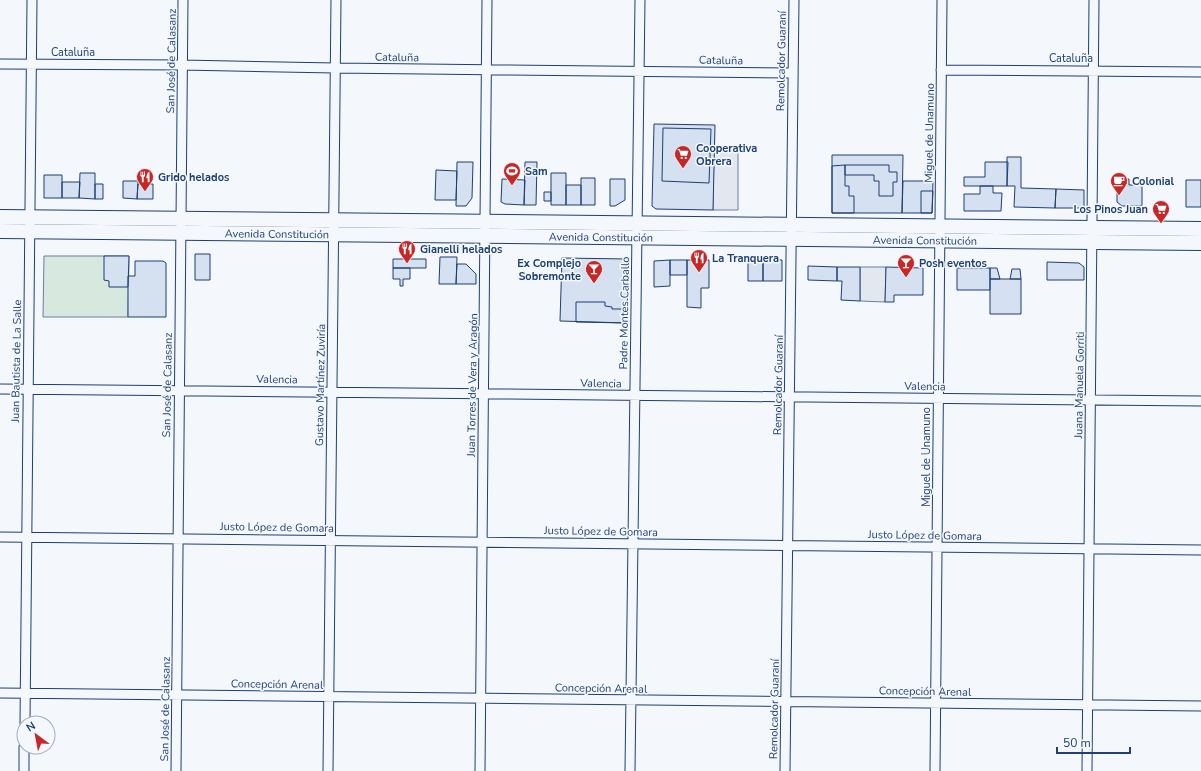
<svg xmlns="http://www.w3.org/2000/svg" width="1201" height="771" viewBox="0 0 1201 771" font-family="'Nunito Sans',sans-serif">
  <style>
    .green { fill: #d7e8df; stroke: #687fa3 }
    .parking { fill: #e3e8f0; stroke: #687fa3 }
    .building { fill: #d5e0f0; stroke: #1d3f73 }
    .lines { fill: none; stroke-linecap: round; stroke-linejoin: round }
    .minor-casing { stroke: #1d3f73; stroke-width: 11 }
    .primary-casing { stroke: #1d3f73; stroke-width: 16 }
    .minor { stroke: #f4f7fb; stroke-width: 9 }
    .primary { stroke: #f4f7fb; stroke-width: 14 }
    .labels { text-anchor: middle; stroke-width: 3; stroke-linejoin: round; paint-order: stroke }
    .street-label { font-size: 11px; fill: #1d3f73; stroke: #f4f7fb }
    .poi-label { font-size: 11px; font-weight: bold; fill: #1d3f73; stroke: #f4f7fb; text-anchor: start }
  </style>
  <rect width="100%" height="100%" fill="#f4f7fb"/>
  <!-- green -->
  <path class="green" d="M44,256H129L128,317H43Z"/>
  <!-- parking -->
  <path class="parking" d="M714,146L738,147V210H713Z
    M860,267H886L885,302L860,301Z"/>
  <!-- building -->
  <path class="building" d="M654,124L715,125L713,210L656,209L652,206Z
    M663,128L711,129L709,183L662,181Z
    M832,155H903L902,213H832Z
    M1007,157H1021V188L1056,189L1055,208L1014,207L1015,186H1007Z
    M457,162H473L472,198L466,206H456Z
    M525,162H537L536,205H524Z
    M985,162H1008L1007,186H964V177H985Z
    M845,165V186H849V196H854V213H832V166Z
    M845,165H889V172H897V182H893V196H879V181H874V175H845Z
    M436,170L457,171L456,200H435Z
    M80,173H95V199L79,198Z
    M551,173H566V205H551Z
    M44,175H62V198H44Z
    M581,178H595V205H581Z
    M502,179L525,180L524,205L505,204L501,202Z
    M610,179H625V200L615,206H610Z
    M1117,179H1129V185H1142V206H1122L1117,202Z
    M1186,180H1201V207H1186Z
    M123,181H138L137,199L123,198Z
    M903,181H933L932,213H902Z
    M62,182H80L79,198H62Z
    M95,184H103V199H95Z
    M138,184H153V199H137Z
    M566,185H581V205H566Z
    M980,186H993V193H1002L1001,211H964V194H980Z
    M1056,189L1084,190V208H1055Z
    M921,191H933L932,213H921Z
    M544,192H551V201H544Z
    M195,254H210V280H195Z
    M104,256H129L128,287H109V281L104,280Z
    M440,257H457L456,284H439Z
    M562,258L628,259L627,323L560,321Z
    M393,259H426V268H393Z
    M748,259H763V281H748Z
    M763,259L782,260V281H763Z
    M670,260H687V275H670Z
    M670,260V286L654,287V261Z
    M687,260H709V288H701V308L687,307Z
    M135,261H163L166,263V317H128V276H135Z
    M1047,262L1079,263L1084,267V280H1047Z
    M457,264H466L476,274V284H456Z
    M808,266L837,267V281L808,280Z
    M837,267H860V301L841,300L842,281H837Z
    M886,267L923,268V295H894V302H885Z
    M393,268H410V279H403V286H400V279H393Z
    M957,268H990V290H957Z
    M990,268H997L1000,279H990Z
    M1012,269H1020L1021,279H1010Z
    M990,279H1021V314H990Z
    M576,302H605V306L612,307V309H627V323L576,322Z"/>
  <g class="lines">
    <defs>
      <path id="minor" d="M0,64L182,65L335,68L793,73
        M941,70L1201,72
        M0,389L1201,401
        M0,537L1201,550
        M0,693L1201,706
        M25,723L32,0
        M24,771V747
        M176,771L183,0
        M328,771L336,0
        M480,771L487,0
        M630,771L640,0
        M785,771L794,0
        M935,771L942,0
        M1087,771L1094,0"/>
      <g id="primary">
        <path d="M0,217L1201,229"/>
        <path id="s1" d="M0,231L1201,243"/>
      </g>
    </defs>
    <!-- minor casing -->
    <use href="#minor" class="minor-casing"/>
    <!-- primary casing -->
    <use href="#primary" class="primary-casing"/>
    <!-- minor -->
    <use href="#minor" class="minor"/>
    <!-- primary -->
    <use href="#primary" class="primary"/>
  </g>
  <!-- icons -->
  <defs>
    <symbol id="supermarket-pin" viewBox="-11 -11 22 30"><path d="M0 17L-7.5 6A9.5 9.5 0 1 1 7.5 6Z" fill="#c62828" stroke="#f4f7fb"/><path d="M-6-5.5h2.5l.6 2H6L4.5 2H-2.5L-4.4-4H-6ZM-1.5 3.2a1.3 1.3 0 1 0 .1 0ZM3 3.2a1.3 1.3 0 1 0 .1 0Z" fill="#fff"/></symbol>
    <symbol id="stadium-pin" viewBox="-11 -11 22 30"><path d="M0 17L-7.5 6A9.5 9.5 0 1 1 7.5 6Z" fill="#c62828" stroke="#f4f7fb"/><path d="M0-5a6.5 5 0 1 0 0 10a6.5 5 0 1 0 0-10ZM-3.5-1.8h7v3.6h-7Z" fill="#fff"/></symbol>
    <symbol id="restaurant-pin" viewBox="-11 -11 22 30"><path d="M0 17L-7.5 6A9.5 9.5 0 1 1 7.5 6Z" fill="#c62828" stroke="#f4f7fb"/><path d="M-5-6h1v4h1v-4h1v4h1v-4h1v5L-1.5 .5V6h-2V.5L-5-1ZM5-6V6H3V1.5H1.5Q1.5-4 5-6Z" fill="#fff"/></symbol>
    <symbol id="cafe-pin" viewBox="-11 -11 22 30"><path d="M0 17L-7.5 6A9.5 9.5 0 1 1 7.5 6Z" fill="#c62828" stroke="#f4f7fb"/><path d="M-5.5-4.5H6V0H3Q3 3.5 0 3.5H-2.5Q-5.5 3.5-5.5 0ZM3-3.2v2h1.7v-2ZM-6 4.5H4V6H-6Z" fill="#fff"/></symbol>
    <symbol id="bar-pin" viewBox="-11 -11 22 30"><path d="M0 17L-7.5 6A9.5 9.5 0 1 1 7.5 6Z" fill="#c62828" stroke="#f4f7fb"/><path d="M-6-5H6L.8 .8V4.5H3.5V6h-7V4.5H-.8V.8Z" fill="#fff"/></symbol>
  </defs>
  <g fill-rule="evenodd">
    <use href="#supermarket-pin" x="673" y="144" width="20" height="27"/>
    <use href="#stadium-pin" x="502" y="161" width="20" height="27"/>
    <use href="#restaurant-pin" x="135" y="167" width="20" height="27"/>
    <use href="#cafe-pin" x="1109" y="171" width="20" height="27"/>
    <use href="#supermarket-pin" x="1151" y="199" width="20" height="27"/>
    <use href="#restaurant-pin" x="397" y="239" width="20" height="27"/>
    <use href="#restaurant-pin" x="689" y="248" width="20" height="27"/>
    <use href="#bar-pin" x="896" y="253" width="20" height="27"/>
    <use href="#bar-pin" x="584" y="259" width="20" height="27"/>
  </g>
  <g class="labels">
    <!-- street labels -->
    <g class="street-label">
      <text x="73" y="56">Cataluña</text>
      <text transform="translate(397 57) rotate(1)" y="4">Cataluña</text>
      <text x="1071" y="62">Cataluña</text>
      <text transform="translate(721 60) rotate(1)" y="4">Cataluña</text>
      <text transform="translate(171 61) rotate(-89)" y="4">San José de Calasanz</text>
      <text transform="translate(781 61) rotate(-89)" y="4">Remolcador Guaraní</text>
      <text transform="translate(929 133) rotate(-89)" y="4">Miguel de Unamuno</text>
      <text dy="4" stroke="none"><textPath href="#s1" startOffset="277">Avenida Constitución</textPath></text>
      <text dy="4" stroke="none"><textPath href="#s1" startOffset="601">Avenida Constitución</textPath></text>
      <text dy="4" stroke="none"><textPath href="#s1" startOffset="925">Avenida Constitución</textPath></text>
      <text transform="translate(624 313) rotate(-89)" y="4">Padre Montes Carballo</text>
      <text transform="translate(16 361) rotate(-89)" y="4">Juan Bautista de La Salle</text>
      <text transform="translate(277 379) rotate(1)" y="4">Valencia</text>
      <text transform="translate(601 383) rotate(1)" y="4">Valencia</text>
      <text transform="translate(167 385) rotate(-89)" y="4">San José de Calasanz</text>
      <text transform="translate(320 385) rotate(-89)" y="4">Gustavo Martínez Zuviría</text>
      <text transform="translate(472 385) rotate(-89)" y="4">Juan Torres de Vera y Aragón</text>
      <text transform="translate(778 385) rotate(-89)" y="4">Remolcador Guaraní</text>
      <text transform="translate(1079 385) rotate(-89)" y="4">Juana Manuela Gorriti</text>
      <text transform="translate(925 386) rotate(1)" y="4">Valencia</text>
      <text transform="translate(926 457) rotate(-90)" y="4">Miguel de Unamuno</text>
      <text transform="translate(277 527) rotate(1)" y="4">Justo López de Gomara</text>
      <text transform="translate(601 531) rotate(1)" y="4">Justo López de Gomara</text>
      <text transform="translate(925 535) rotate(1)" y="4">Justo López de Gomara</text>
      <text transform="translate(277 684) rotate(1)" y="4">Concepción Arenal</text>
      <text transform="translate(601 688) rotate(1)" y="4">Concepción Arenal</text>
      <text transform="translate(925 691) rotate(1)" y="4">Concepción Arenal</text>
      <text transform="translate(165 709) rotate(-89)" y="4">San José de Calasanz</text>
      <text transform="translate(774 709) rotate(-89)" y="4">Remolcador Guaraní</text>
    </g>
    <!-- poi labels -->
    <g class="poi-label">
      <text x="696" y="152">Cooperativa<tspan x="696" dy="13">Obrera</tspan></text>
      <text x="525" y="175">Sam</text>
      <text x="158" y="181">Grido helados</text>
      <text x="1132" y="185">Colonial</text>
      <text x="1148" y="213" text-anchor="end">Los Pinos Juan</text>
      <text x="420" y="253">Gianelli helados</text>
      <text x="712" y="262">La Tranquera</text>
      <text x="581" y="267" text-anchor="end">Ex Complejo<tspan x="581" dy="13">Sobremonte</tspan></text>
      <text x="919" y="267">Posh eventos</text>
    </g>
  </g>
  <!-- north arrow -->
  <g transform="translate(36 735) rotate(328)"><circle r="19" fill="#f4f7fb" stroke="#9eadc5"/>
  <path d="M0-3L7 15L0 10L-7 15Z" fill="#c62828"/>
  <text y="-6" font-size="11" font-weight="bold" text-anchor="middle" fill="#1d3f73">N</text>
  </g>
  <!-- scale -->
  <path d="M1057 747v6h73v-6" fill="none" stroke="#1d3f73" stroke-width="2"/>
  <text x="1063" y="747" font-size="12" fill="#1d3f73" stroke="#f4f7fb" stroke-width="3" paint-order="stroke">50 m</text>
</svg>
